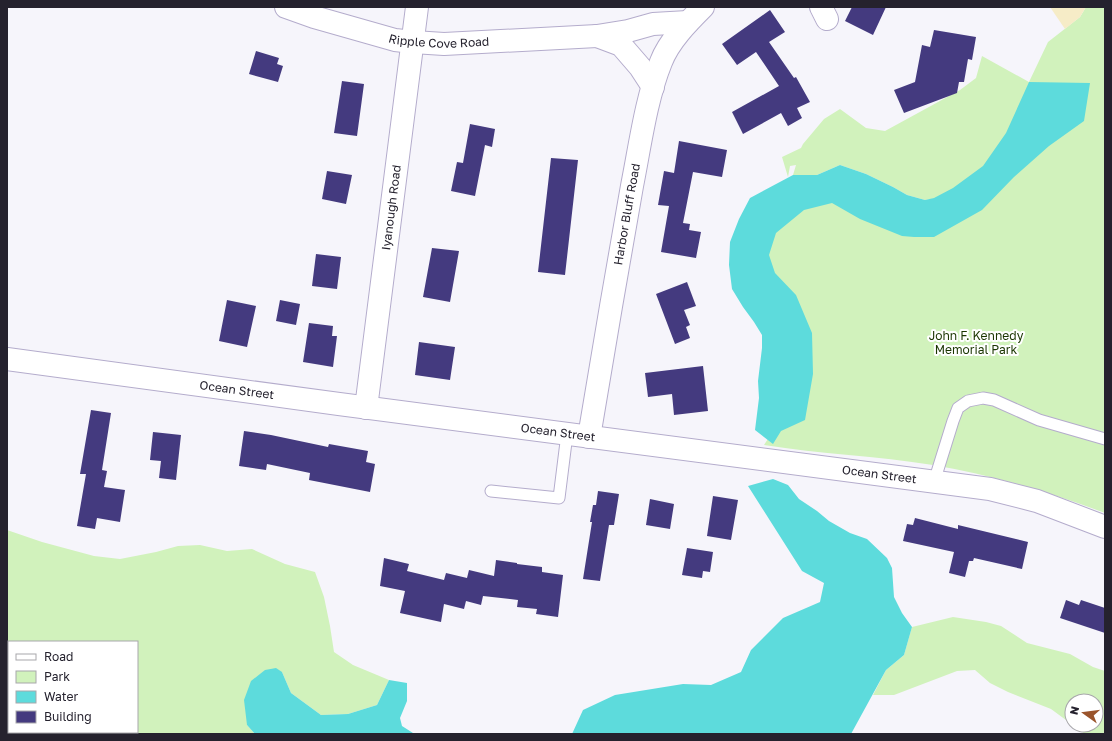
<svg xmlns="http://www.w3.org/2000/svg" width="1112" height="741" viewBox="0 0 1112 741" font-family="'Golos Text',sans-serif">
  <style>
    .green { fill: #d1f2bc; fill-rule: evenodd }
    .sand { fill: #f6ecc7 }
    .water { fill: #5ddbdc }
    .building { fill: #443a7f }
    .lines { fill: none; stroke-linecap: round; stroke-linejoin: round }
    .lane-casing { stroke: #b4accc; stroke-width: 13 }
    .street-casing { stroke: #b4accc; stroke-width: 24 }
    .secondary-casing { stroke: #b4accc; stroke-width: 24 }
    .lane { stroke: #fff; stroke-width: 11 }
    .street { stroke: #fff; stroke-width: 22 }
    .secondary { stroke: #fff; stroke-width: 22 }
    .labels { text-anchor: middle; stroke-width: 4; stroke-linejoin: round; paint-order: stroke }
    .street-label { font-size: 12px; fill: #25222e; stroke: #fff }
    .park-label { font-size: 12px; fill: #1a3500; stroke: #fff }
  </style>
  <rect width="100%" height="100%" fill="#f6f5fb"/>
  <!-- green -->
  <path class="green" d="M1086,7H1105V513C1049,492 992,475 933,465C877,456 820,454 764,445L773,431L753,234L804,197L946,217L1039,110L963,194L925,200L907,195L893,187L866,174L840,165L817,175H793L796,165L790,166L788,177L782,157L801,148L803,144L824,119L840,109L866,128L885,131L960,90L976,78L982,56L1029,82L1048,42L1080,17Z
    M7,530L42,542L94,556L120,559L156,552L178,546L200,545L227,551L252,549L285,564L315,572L324,597L330,626L334,652L353,665L389,680L377,705L348,714L321,715L291,693L282,672L247,725L255,734H7ZM9,642H137V732H9Z
    M953,617L986,622L1001,626L1027,643L1070,654L1093,667L1105,671V734H1085L1051,709L1008,692L990,683L975,670L957,671L894,695H873L886,670L904,655L912,627ZM1072,701H1096V725H1072Z"/>
  <!-- sand -->
  <path class="sand" d="M1050,7H1086L1080,17L1065,29Z"/>
  <!-- water -->
  <path class="water" d="M1029,82L1090,83L1084,121L1049,146L1014,177L982,210L934,237H914L902,236L860,219L832,203L804,210L776,233L769,255L775,273L796,295L812,333L813,374L805,420L781,431L773,444L755,430L759,398L758,381L762,348V335L754,322L743,307L732,289L729,265L730,242L739,219L750,198L793,175H817L840,165L866,174L893,187L907,195L925,200L934,198L953,188L983,166L1006,133Z
    M773,479L788,485L799,499L817,511L829,521L850,533L867,539L887,558L892,568L894,597L902,613L912,627L904,655L886,670L851,734H572L583,710L615,695L683,684L711,685L741,672L751,650L783,618L820,602L824,583L802,571L748,486Z
    M276,668L282,672L291,693L321,715L348,714L377,705L389,680L407,683V701L400,718L402,726L413,733L433,734H255L247,725L244,700L251,681L265,670Z"/>
  <!-- building -->
  <path class="building" d="M852,7H886L873,35L845,21Z
    M770,10L785,32L769,42L794,78L796,77L810,102L797,108L802,118L788,126L781,113L743,134L732,112L779,86L756,52L737,65L722,44Z
    M934,30L976,37L972,60L968,59L964,82H959L957,93L904,113L894,90L915,82L922,45L930,47Z
    M256,51L279,58L277,64L283,66L278,82L249,74Z
    M342,81L364,84L357,136L334,133Z
    M470,124L495,129L492,147L485,145L475,196L451,191L457,162L463,163Z
    M679,141L727,150L722,177L693,172L683,223L690,224L689,230L701,232L696,258L661,252L669,206L658,205L664,171L674,173Z
    M551,158L578,160L565,275L538,272Z
    M327,171L352,175L346,204L322,199Z
    M432,248L459,251L450,302L423,297Z
    M316,254L341,257L337,289L312,286Z
    M687,282L696,306L684,310L690,325L686,327L690,338L675,344L656,294Z
    M227,300L256,306L247,347L219,341Z
    M280,300L300,304L296,325L276,321Z
    M309,323L333,326L332,336H337L333,367L303,362Z
    M419,342L455,347L450,380L415,375Z
    M703,366L708,411L674,415L672,394L648,397L645,373Z
    M91,410L111,413L102,470L107,471L104,487L125,490L120,522L97,518L95,529L77,526L86,474H80Z
    M244,431L271,435L328,447L329,444L368,451L366,462L375,464L370,492L309,480L310,473L267,464L266,470L239,466Z
    M153,432L181,435L176,480L159,478L161,461L150,460Z
    M598,491L619,494L614,525H609L600,581L583,579L592,522H590L593,505H596Z
    M713,496L738,500L731,540L707,536Z
    M650,499L674,504L670,529L646,525Z
    M915,518L958,529V525L1028,542L1022,569L974,558L973,561H969L965,577L949,573L954,552L903,541L907,524L913,525Z
    M687,548L713,552L710,572L703,571L702,578L682,575Z
    M384,558L409,564L407,571L444,580L446,573L467,578L469,570L494,576L496,560L517,563V564L542,567V572L563,575L558,617L536,614L537,609L517,607L518,600L483,596L481,605L466,601L464,609L444,604L441,622L400,613L405,591L380,586Z
    M1066,600L1079,605L1081,600L1105,608V633L1060,618Z"/>
  <g class="lines">
    <defs>
      <path id="lane" d="M934,482L953,421L958,408L968,401L983,398L994,400L1039,420L1105,439
        M491,491L559,498L567,434"/>
      <g id="street">
        <path id="s1" d="M286,7L314,17L395,40L413,42L444,44L597,36L628,31L653,24L688,22"/>
        <path d="M821,7L827,19"/>
        <path d="M597,36L621,45L640,67L653,87"/>
        <path id="s2" d="M366,408L417,7"/>
        <path id="s3" d="M589,437C603,354 617,269 632,186C640,146 646,99 661,62C669,41 688,22 703,7"/>
      </g>
      <g id="secondary">
        <path id="s4" d="M7,359L339,404L990,489L1037,501L1105,527"/>
      </g>
    </defs>
    <!-- lane casing -->
    <use href="#lane" class="lane-casing"/>
    <!-- street casing -->
    <use href="#street" class="street-casing"/>
    <!-- secondary casing -->
    <use href="#secondary" class="secondary-casing"/>
    <!-- lane -->
    <use href="#lane" class="lane"/>
    <!-- street -->
    <use href="#street" class="street"/>
    <!-- secondary -->
    <use href="#secondary" class="secondary"/>
  </g>
  <g class="labels">
    <!-- street labels -->
    <g class="street-label">
      <text dy="4" stroke="none"><textPath href="#s1" startOffset="158">Ripple Cove Road</textPath></text>
      <text dy="4" stroke="none"><textPath href="#s2" startOffset="202">Iyanough Road</textPath></text>
      <text dy="4" stroke="none"><textPath href="#s3" startOffset="226">Harbor Bluff Road</textPath></text>
      <text dy="4" stroke="none"><textPath href="#s4" startOffset="232">Ocean Street</textPath></text>
      <text dy="4" stroke="none"><textPath href="#s4" startOffset="556">Ocean Street</textPath></text>
      <text dy="4" stroke="none"><textPath href="#s4" startOffset="880">Ocean Street</textPath></text>
    </g>
    <!-- park labels -->
    <g class="park-label">
      <text x="976" y="340">John F. Kennedy<tspan x="976" dy="14">Memorial Park</tspan></text>
    </g>
  </g>
  <!-- border -->
  <rect width="1112" height="741" fill="none" stroke="#25222e" stroke-width="16"/>
  <!-- legend -->
  <rect x="8" y="641" width="130" height="92" fill="#ffffff" stroke="#a8a7ab"/>
  <rect x="16" y="654" width="20" height="6" fill="#ffffff" stroke="#a8a7ab"/>
  <text x="44" y="661" font-size="12" fill="#25222e">Road</text>
  <rect x="16" y="671" width="20" height="12" fill="#d1f2bc" stroke="#a8a7ab"/>
  <text x="44" y="681" font-size="12" fill="#25222e">Park</text>
  <rect x="16" y="691" width="20" height="12" fill="#5ddbdc" stroke="#a8a7ab"/>
  <text x="44" y="701" font-size="12" fill="#25222e">Water</text>
  <rect x="16" y="711" width="20" height="12" fill="#443a7f" stroke="#a8a7ab"/>
  <text x="44" y="721" font-size="12" fill="#25222e">Building</text>
  <!-- north arrow -->
  <g transform="translate(1084 713) rotate(284)"><circle r="19" fill="#ffffff" stroke="#a8a7ab"/>
  <path d="M0-3L7 15L0 10L-7 15Z" fill="#9a542b"/>
  <text y="-6" font-size="11" font-weight="bold" text-anchor="middle" fill="#25222e">N</text>
  </g>
</svg>
